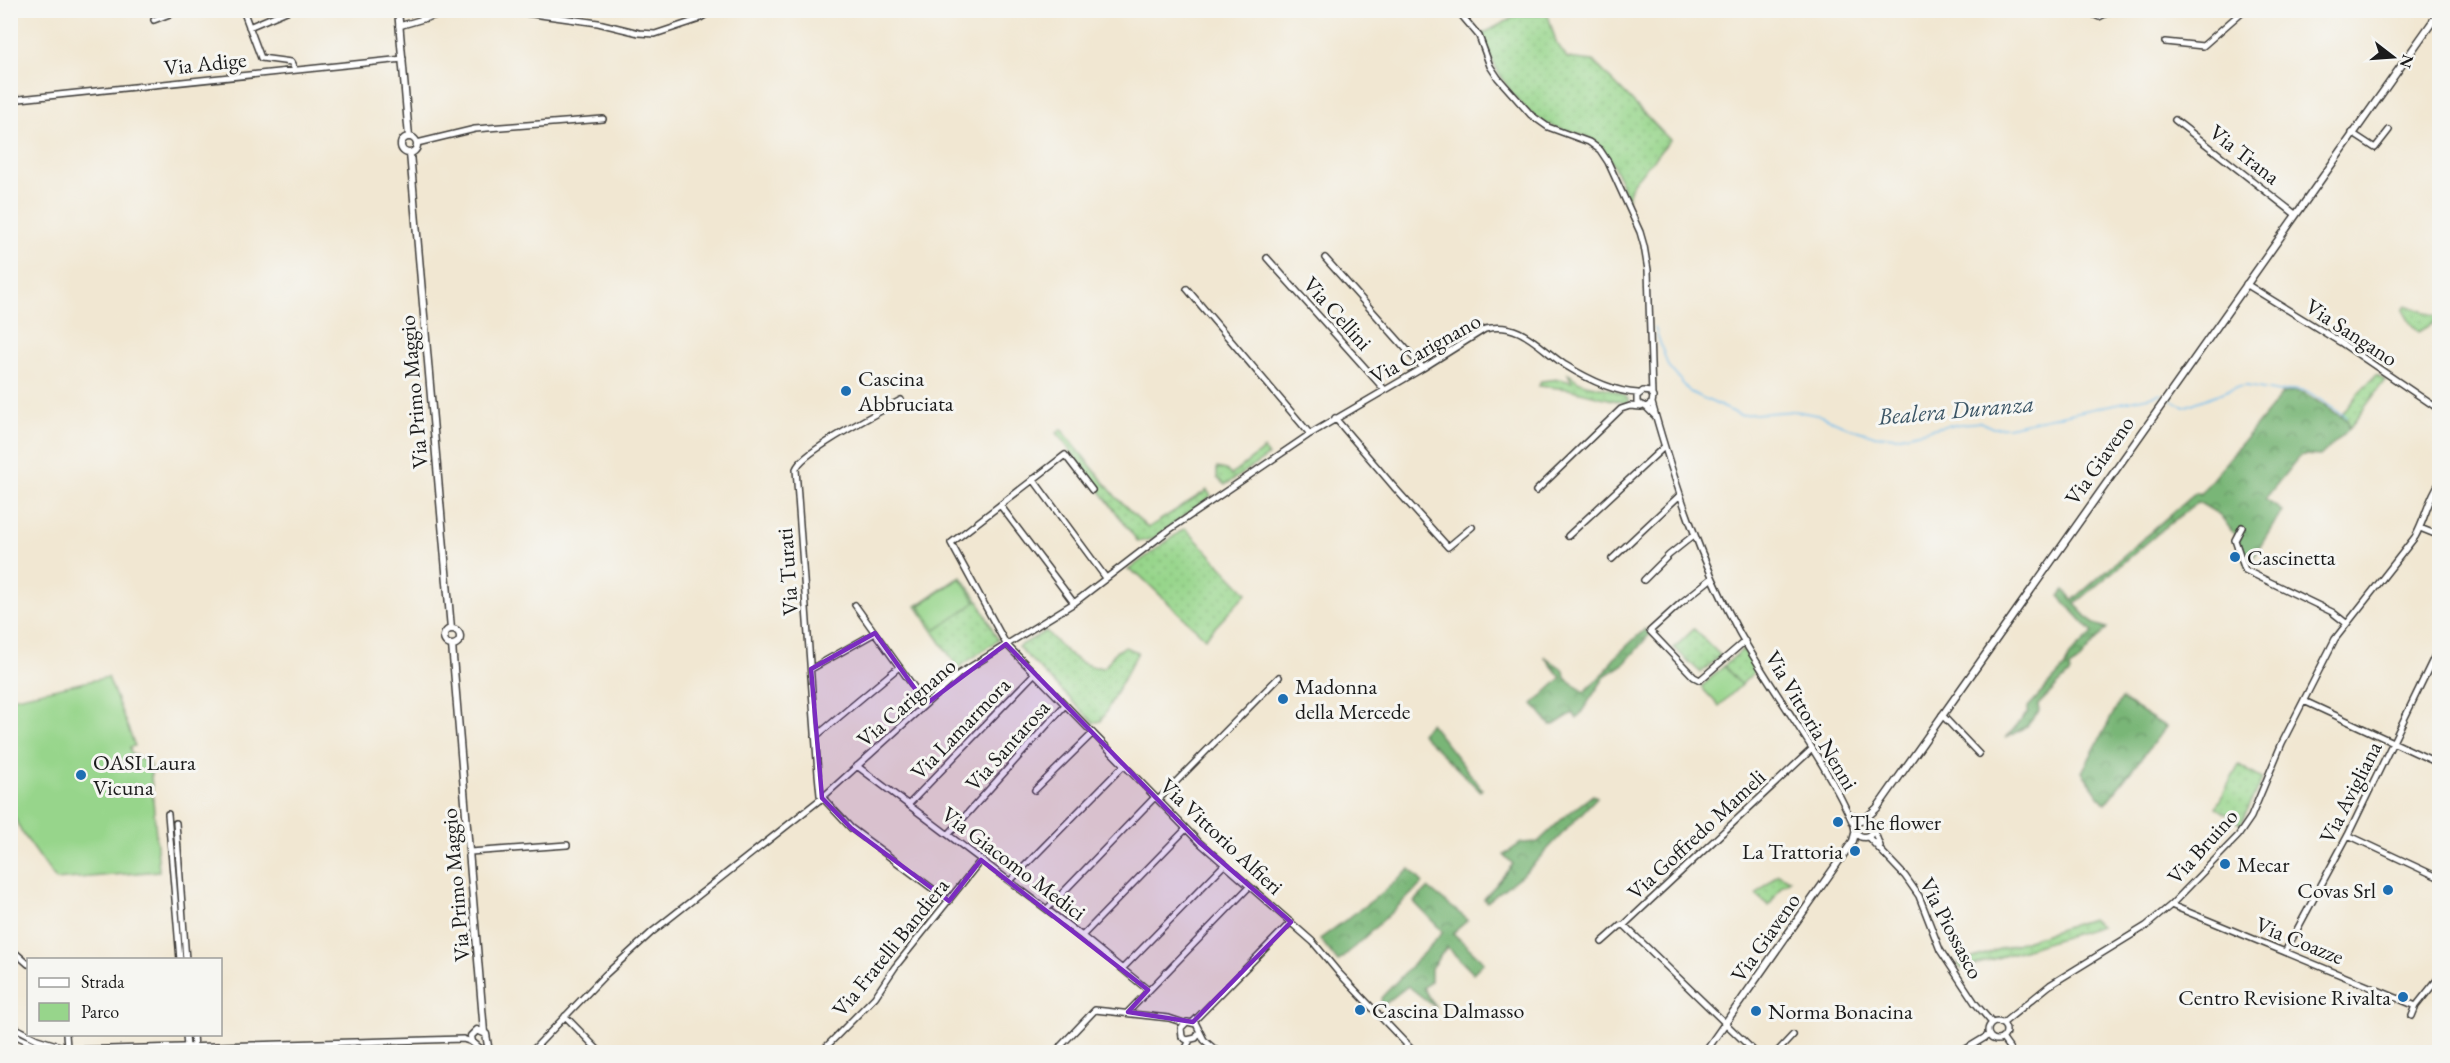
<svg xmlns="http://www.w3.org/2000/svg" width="2450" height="1063" viewBox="0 0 2450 1063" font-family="'EB Garamond',serif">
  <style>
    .green { fill: url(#green-dots); stroke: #5a7854; stroke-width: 1.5 }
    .forest { fill: url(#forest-crowns); stroke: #4a694a; stroke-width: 1.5 }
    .pitch { fill: #97d58b; stroke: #5a7854; stroke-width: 1.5 }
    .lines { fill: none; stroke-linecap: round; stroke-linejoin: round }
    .stream { stroke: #74beed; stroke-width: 1.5 }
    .minor-casing { stroke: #3c3a37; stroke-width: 8 }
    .major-casing { stroke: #3c3a37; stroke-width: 9 }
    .minor { stroke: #fff; stroke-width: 5 }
    .major { stroke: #fff; stroke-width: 6 }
    .marked { fill: #7b2cbf; fill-opacity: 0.2; stroke: #7b2cbf; stroke-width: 4.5; stroke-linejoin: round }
    .poi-dot { fill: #1f6fb2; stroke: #f6f6f2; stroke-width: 2 }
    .labels { text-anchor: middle; stroke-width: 6; stroke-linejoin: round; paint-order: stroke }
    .street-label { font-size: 22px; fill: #1c1c1c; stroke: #f6f6f2 }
    .poi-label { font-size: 22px; fill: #1c1c1c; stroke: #f6f6f2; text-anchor: start }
    .water-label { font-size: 24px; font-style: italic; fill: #3b5565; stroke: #f6f6f2 }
  </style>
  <defs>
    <pattern id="green-dots" width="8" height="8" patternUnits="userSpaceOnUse" patternTransform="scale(1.5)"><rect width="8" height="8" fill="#97d58b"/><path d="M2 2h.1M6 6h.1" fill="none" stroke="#82b677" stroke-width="1.8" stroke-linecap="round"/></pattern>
    <pattern id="forest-crowns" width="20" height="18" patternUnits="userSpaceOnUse" patternTransform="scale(1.5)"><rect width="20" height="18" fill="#79b677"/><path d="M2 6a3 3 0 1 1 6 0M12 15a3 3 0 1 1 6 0" fill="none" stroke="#629361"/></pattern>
  </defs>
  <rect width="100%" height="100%" fill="#f6f6f2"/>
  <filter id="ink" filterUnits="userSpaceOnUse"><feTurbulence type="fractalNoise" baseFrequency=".0167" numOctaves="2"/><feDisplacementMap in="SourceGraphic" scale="12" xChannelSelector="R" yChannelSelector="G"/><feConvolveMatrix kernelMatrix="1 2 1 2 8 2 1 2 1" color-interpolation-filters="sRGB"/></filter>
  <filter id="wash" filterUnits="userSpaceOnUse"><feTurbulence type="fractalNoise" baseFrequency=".008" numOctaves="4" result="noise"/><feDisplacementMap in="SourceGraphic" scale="24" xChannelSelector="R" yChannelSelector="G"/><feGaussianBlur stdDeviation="1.35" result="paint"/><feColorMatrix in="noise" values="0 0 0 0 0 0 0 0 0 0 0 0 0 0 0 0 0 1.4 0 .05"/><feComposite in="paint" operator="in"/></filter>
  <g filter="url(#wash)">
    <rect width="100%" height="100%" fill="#f1e7d2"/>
    <!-- green -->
    <path class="green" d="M1518,15H1548L1556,42L1567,58L1593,61L1670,140L1633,183L1627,200C1620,180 1613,158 1597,143C1584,132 1561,131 1545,123C1515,106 1492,67 1482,34Z
      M2406,305L2439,317V320L2419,332L2411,324L2403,310Z
      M1568,374C1572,376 1576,380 1580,382C1593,388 1622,387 1629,401L1625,403L1568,389L1539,386L1541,381L1559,379L1572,382Z
      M2376,375L2385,380L2349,429L2348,421L2341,416L2359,392Z
      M1061,429L1116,497L1148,528L1207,490L1211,496L1152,539L1138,542L1057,433Z
      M1264,449L1268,456L1225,485L1217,478V468L1226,470L1231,475Z
      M1185,528L1247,593L1205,638L1139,575L1128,570Z
      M961,576L979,602L998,640L958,668L916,606Z
      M1694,629L1720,655L1701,673L1674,648Z
      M1046,631C1062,648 1080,670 1105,667L1115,652L1125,647L1138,652L1101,721L1094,723L1018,647Z
      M1743,649L1756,670L1741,685L1724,666Z
      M2239,765L2262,779L2241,824L2216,807Z
      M1778,874L1790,880L1781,887L1769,906L1756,895Z
      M2091,919L2101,926L1961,969L1958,963Z"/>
    <!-- forest -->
    <path class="forest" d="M2294,391L2305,393L2348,421L2349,429L2320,456L2303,455L2297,459L2265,499L2282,511L2247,568L2237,538L2220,515L2198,502L2162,530L2075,604L2094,624L2107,628L2077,663L2069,668L2070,673L2038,705L2039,711L2027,726L2006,738L2028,712V707L2065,667L2069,656L2093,633L2059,596L2064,590L2073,600L2196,492L2200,494L2282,394Z
      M1645,629L1650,634L1625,663L1606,675L1577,719L1573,713L1554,725H1550L1533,704L1561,678L1544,656L1564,670L1565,678L1584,692L1606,671L1613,659Z
      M2121,699L2166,727L2105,804L2082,772Z
      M1430,723L1482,789L1480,791L1421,733Z
      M1593,795L1597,797L1528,870L1487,902L1484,899L1513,864L1504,855L1521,843L1538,842L1564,817Z
      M1410,869L1423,883L1338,962L1320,939L1382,893Z
      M1428,888L1468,920L1453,933L1484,962L1473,973L1447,947L1431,968V981L1423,988L1436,1008L1408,986L1382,1006L1381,998L1443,932L1414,902Z"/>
    <!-- pitch -->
    <path class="pitch" d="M960,578L976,602L936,630L919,606Z
      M1724,666L1741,685L1719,706L1701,687Z
      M108,677L135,746L130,747L131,753L150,764L159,871L56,880L21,831L11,810V698Z"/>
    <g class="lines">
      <!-- stream -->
      <path class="stream" d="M1655,328L1668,366L1690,392L1740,415L1795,411L1822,416L1849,428L1872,435L1896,437L1944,426L1980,422L1993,428L2008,427L2162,394
        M2172,400L2184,407L2236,387L2247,386L2280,392L2295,389L2307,391L2346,417"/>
    </g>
  </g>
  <g filter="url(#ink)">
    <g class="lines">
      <defs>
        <path id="minor" d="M243,10L261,58L291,62L295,70
          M504,10L598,23L639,33L655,34L697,20L713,10
          M1457,10L1479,36L1490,66L1498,78L1531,115L1548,127L1589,142L1600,150L1608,162L1640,232L1644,246L1648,270L1652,395
          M2084,10L2099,17L2113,10
          M154,20L180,10
          M399,26L454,10
          M249,27L289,10
          M2165,42L2203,46L2244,10
          M10,100L403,59
          M2175,120L2295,214
          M2352,133L2375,148L2389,130
          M417,143L475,129L603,119
          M1267,258L1384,389
          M1325,258L1423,368
          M2246,284L2340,342L2440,410
          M1187,289L1310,434
          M901,400C882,411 802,451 796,469L818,774L820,795L851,828L949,901
          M1652,403C1674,481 1700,560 1739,632C1776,698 1825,758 1855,828
          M1646,407L1652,403L1653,397L1650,392L1643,391L1637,396V403L1646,407L1655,416
          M1335,418L1394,487L1448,547L1472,527
          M1033,479L1106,578
          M1092,490L1065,455L951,543L1006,644L1199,842L1313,942L1338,972L1414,1052
          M1536,491L1621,409L1630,406L1641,407
          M1000,505L1074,603
          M2242,527L2235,540L2245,570L2332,612L2346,623
          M2420,528L2440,536
          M1568,536L1664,447
          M1612,559L1680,495
          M1712,578L1682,602L1650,631L1694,677L1700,680L1745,641
          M1644,580L1669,555L1694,535
          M855,605L926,704
          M811,669L875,633
          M2304,701L2440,764
          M1942,715L1979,754
          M815,737L899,667
          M857,766L1082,936L1148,990
          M1035,790L1093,733
          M1158,800L1279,677
          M909,804L1034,674
          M168,814L180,960
          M1850,815L1862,820
          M176,823L186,960
          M1873,828L1880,846
          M949,834L1065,705
          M2348,835L2440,878
          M1868,837L1905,876L1919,896L1940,950L1975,1003L1992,1023
          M470,852L567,845
          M1010,881L1124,765
          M2171,905L2416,1006L2440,976
          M1047,909L1155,797
          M1624,925L1755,1052
          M1082,936L1186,829
          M1602,942L1620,926L1624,925L1812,749
          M10,948L28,964
          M2285,952L2348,835L2440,645
          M1123,968L1224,865
          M1128,1012L1249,887
          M565,1016L600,1052
          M2412,1016L2416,1006
          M1193,1022L1291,922
          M1988 1031a9 9 0 1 1 18 0a9 9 0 1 1-18 0Z
          M2002,1024L2050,985L2146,926L2171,905L2238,836L2251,817L2282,743L2335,639L2415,537C2425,520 2428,499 2440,482
          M10,1025L37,1039L63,1047
          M1199,1032L1196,1038L1187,1040L1182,1037L1181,1028L1187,1022L1196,1024L1204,1040L1218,1052
          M10,1033L50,1052
          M66,1034L67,1047
          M186,1034L187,1048
          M193,1034L194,1048
          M2002,1038L2012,1052
          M46,1043L59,1052
          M352,1043L354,1052
          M72,1050L463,1039L472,1042
          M531,1052L605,975L652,932L822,798L959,674L1074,603L1169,530L1310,434L1423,368L1485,329C1521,321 1538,347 1565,365C1586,378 1614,392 1638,393
          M821,1052L875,997L895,967L981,860
          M1055,1052L1095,1010L1169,1018L1184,1023
          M1184,1052L1190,1040
          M1401,1052L1407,1046
          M1777,1052L1793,1035
          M1832,1052H1833
          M1961,1052L1989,1035"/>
        <path id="major" d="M398,10L409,137
          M401 145a8 8 0 1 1 16 0a8 8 0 1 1-16 0Z
          M410,153L451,629
          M444 637a8 8 0 1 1 16 0a8 8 0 1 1-16 0Z
          M452,645L484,1032
          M1855 828a9 9 0 1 1 18 0a9 9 0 1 1-18 0Z
          M1865,819L1877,808L2440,11
          M484,1052L472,1042L471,1036L477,1030L486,1034L489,1052
          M1705,1052L1853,841L1856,830"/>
      </defs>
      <!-- minor casing -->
      <use href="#minor" class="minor-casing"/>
      <!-- major casing -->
      <use href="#major" class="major-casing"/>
      <!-- minor -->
      <use href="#minor" class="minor"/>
      <!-- major -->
      <use href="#major" class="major"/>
    </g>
  </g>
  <!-- marked area -->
  <path class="marked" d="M875,633L926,704L1006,644L1199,842L1291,922L1193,1022L1128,1012L1148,990L981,860L949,901L851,828L822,798L811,669Z"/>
  <!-- markers -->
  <g class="poi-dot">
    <circle cx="846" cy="391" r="6"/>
    <circle cx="2235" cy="557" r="6"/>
    <circle cx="1283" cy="699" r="6"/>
    <circle cx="81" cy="775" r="6"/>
    <circle cx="1838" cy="822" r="6"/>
    <circle cx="1855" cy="851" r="6"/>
    <circle cx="2225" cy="864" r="6"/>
    <circle cx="2388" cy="890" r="6"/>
    <circle cx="2403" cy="997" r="6"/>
    <circle cx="1360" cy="1010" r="6"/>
    <circle cx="1756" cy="1011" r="6"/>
  </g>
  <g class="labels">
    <!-- street labels -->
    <g class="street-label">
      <text transform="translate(205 63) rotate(-6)" y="8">Via Adige</text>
      <text transform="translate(2245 154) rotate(38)" y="8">Via Trana</text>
      <text transform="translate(1338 313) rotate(48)" y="8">Via Cellini</text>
      <text transform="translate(2352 332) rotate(33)" y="8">Via Sangano</text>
      <text transform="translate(1425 348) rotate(-29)" y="8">Via Carignano</text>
      <text transform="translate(413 392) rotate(-95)" y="8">Via Primo Maggio</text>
      <text transform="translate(2099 460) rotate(-55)" y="8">Via Giaveno</text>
      <text transform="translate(787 572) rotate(-94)" y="8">Via Turati</text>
      <text transform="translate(906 702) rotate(-41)" y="8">Via Carignano</text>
      <text transform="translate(1812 720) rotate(59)" y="8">Via Vittoria Nenni</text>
      <text transform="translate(960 728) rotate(-46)" y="8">Via Lamarmora</text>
      <text transform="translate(1007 745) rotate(-48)" y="8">Via Santarosa</text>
      <text transform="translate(2350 792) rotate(-63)" y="8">Via Avigliana</text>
      <text transform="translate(1696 834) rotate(-43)" y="8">Via Goffredo Mameli</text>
      <text transform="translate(1222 836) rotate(43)" y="8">Via Vittorio Alfieri</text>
      <text transform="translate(2202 846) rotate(-48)" y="8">Via Bruino</text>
      <text transform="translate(1014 863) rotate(37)" y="8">Via Giacomo Medici</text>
      <text transform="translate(455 885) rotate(-95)" y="8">Via Primo Maggio</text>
      <text transform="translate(1952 928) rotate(62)" y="8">Via Piossasco</text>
      <text transform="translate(1765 937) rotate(-55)" y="8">Via Giaveno</text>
      <text transform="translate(2300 940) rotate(22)" y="8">Via Coazze</text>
      <text transform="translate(890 947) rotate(-51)" y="8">Via Fratelli Bandiera</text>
    </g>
    <!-- poi labels -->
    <g class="poi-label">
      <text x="858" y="386">Cascina<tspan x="858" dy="25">Abbruciata</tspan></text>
      <text x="2247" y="565">Cascinetta</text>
      <text x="1295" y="694">Madonna<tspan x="1295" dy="25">della Mercede</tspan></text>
      <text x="93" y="770">OASI Laura<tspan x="93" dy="25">Vicuna</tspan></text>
      <text x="1850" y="830">The flower</text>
      <text x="1843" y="859" text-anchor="end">La Trattoria</text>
      <text x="2237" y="872">Mecar</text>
      <text x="2376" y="898" text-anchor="end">Covas Srl</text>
      <text x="2391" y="1005" text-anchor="end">Centro Revisione Rivalta</text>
      <text x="1372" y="1018">Cascina Dalmasso</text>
      <text x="1768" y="1019">Norma Bonacina</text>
    </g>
    <!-- water labels -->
    <g class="water-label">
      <text transform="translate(1956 410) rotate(-5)" y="8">Bealera Duranza</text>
    </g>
  </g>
  <!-- margin -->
  <rect width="2450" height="1063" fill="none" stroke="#f6f6f2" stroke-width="36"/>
  <!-- legend -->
  <rect x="27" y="958" width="195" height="78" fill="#f6f6f2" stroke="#9f9f9c" stroke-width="1.5"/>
  <rect x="39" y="978" width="30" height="9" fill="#ffffff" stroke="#9f9f9c" stroke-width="1.5"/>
  <text x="81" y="988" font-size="18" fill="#1c1c1c">Strada</text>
  <rect x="39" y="1003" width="30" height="18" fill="#97d58b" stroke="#9f9f9c" stroke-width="1.5"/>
  <text x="81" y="1018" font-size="18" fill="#1c1c1c">Parco</text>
  <!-- north arrow -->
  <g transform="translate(2393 57) rotate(107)" stroke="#f6f6f2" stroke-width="4.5" paint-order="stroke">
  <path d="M0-4.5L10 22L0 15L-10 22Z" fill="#1c1c1c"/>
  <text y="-9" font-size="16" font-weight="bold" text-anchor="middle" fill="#1c1c1c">N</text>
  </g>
</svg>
